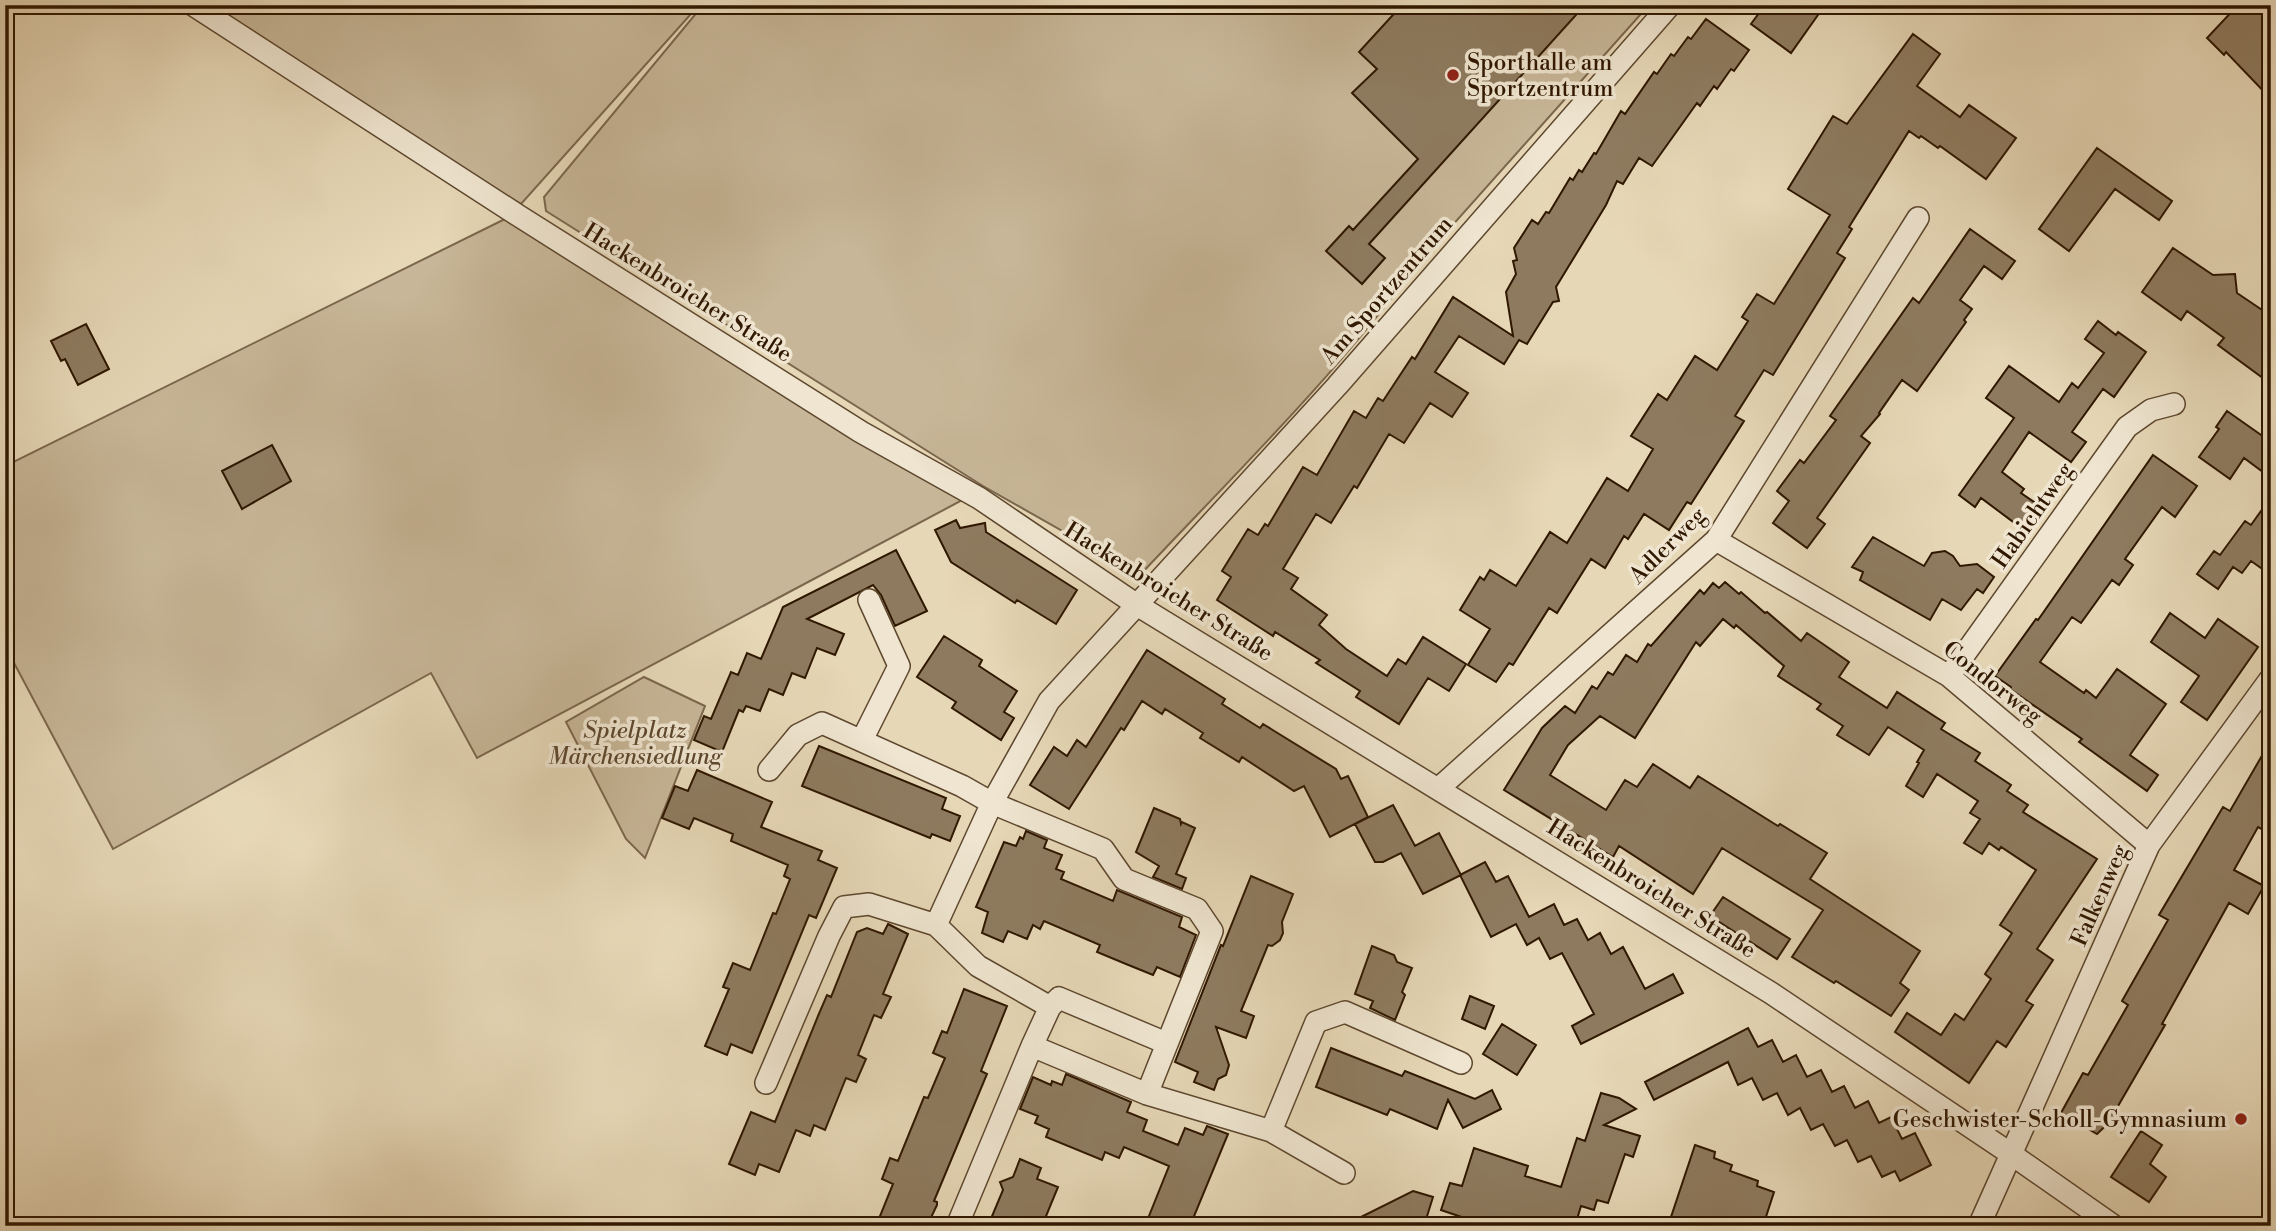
<svg xmlns="http://www.w3.org/2000/svg" width="2276" height="1231" viewBox="0 0 2276 1231" font-family="'Libre Bodoni',serif">
  <style>
    .green { fill: #c7b697; stroke: #7b664c; stroke-width: 2 }
    .building { fill: #8e7b5f; stroke: #2f1700; stroke-width: 2 }
    .lines { fill: none; stroke-linecap: round; stroke-linejoin: round }
    .minor-casing { stroke: #5d472e; stroke-width: 24 }
    .minor { stroke: #efe5d0; stroke-width: 21 }
    .poi-dot { fill: #8f2418; stroke: #efe5d0; stroke-width: 2.5 }
    .labels { text-anchor: middle; stroke-width: 7; stroke-linejoin: round; paint-order: stroke }
    .poi-label { font-size: 23px; fill: #2f1700; stroke: #efe5d0; text-anchor: start }
    .street-label { font-size: 23px; fill: #2f1700; stroke: #efe5d0 }
    .park-label { font-size: 23px; font-style: italic; fill: #5d472d; stroke: #efe5d0 }
  </style>
  <rect width="100%" height="100%" fill="#e6d7b6"/>
  <filter id="stains"><feTurbulence type="fractalNoise" baseFrequency=".00286" numOctaves="4"/><feColorMatrix values="0 0 0 0 .2 0 0 0 0 .09 0 0 0 0 .02 0 0 0 .5 -.17"/></filter>
  <radialGradient id="worn" r=".72"><stop offset=".6" stop-color="#630" stop-opacity="0"/><stop offset="1" stop-color="#630" stop-opacity=".3"/></radialGradient>
  <!-- green -->
  <path class="green" d="M210,5H699L521,204L504,195Z
    M703,5H1649L1417,265C1335,376 1235,474 1140,575L983,486L546,211L544,197Z
    M505,219L968,497L477,758L431,673L113,849L5,646V466Z
    M644,677L705,706L645,858L626,839L566,722Z"/>
  <!-- building -->
  <path class="building" d="M1402,5H1585L1369,244L1385,258L1362,284L1326,251L1349,226L1353,230L1418,159L1352,93L1377,69L1359,52Z
    M1765,5H1825L1791,53L1751,24Z
    M2238,5H2271V99L2226,52L2224,55L2207,38Z
    M1706,19L1749,50L1734,71L1731,69L1717,89L1714,86L1700,106L1697,103L1652,166L1639,158L1623,184L1617,181L1606,205L1556,287L1559,301L1553,302L1527,344L1519,340L1504,364L1459,336L1435,372L1468,393L1452,417L1430,403L1404,443L1389,434L1357,488L1354,486L1331,523L1316,514L1283,569L1298,578L1291,589L1327,615L1319,625L1346,649L1387,676L1398,659L1406,664L1423,637L1466,664L1449,691L1428,678L1399,724L1356,697L1360,691L1316,663L1320,660L1275,632L1273,636L1217,600L1231,577L1222,571L1248,529L1258,535L1265,524L1268,526L1303,467L1317,475L1354,411L1366,418L1378,398L1383,401L1412,357L1415,359L1453,297L1513,336L1506,292L1516,274L1513,261L1517,260L1514,248L1532,220L1538,224L1546,212L1549,213L1570,178L1573,180L1579,170L1582,172L1594,153L1596,154L1621,111L1625,114L1654,72L1657,74L1671,54L1674,56L1688,37L1691,39Z
    M1913,34L1940,54L1917,86L1960,117L1969,105L2016,138L1986,179L1940,146L1938,148L1921,136L1919,138L1909,131L1849,227L1852,229L1837,253L1845,258L1773,375L1764,370L1735,416L1744,421L1691,504L1687,502L1669,530L1644,514L1628,539L1624,536L1605,568L1591,559L1557,613L1549,608L1513,665L1509,663L1496,682L1468,665L1490,629L1460,610L1480,577L1484,580L1490,570L1516,586L1550,532L1567,543L1607,478L1628,491L1653,449L1631,436L1658,394L1667,400L1695,356L1717,370L1748,321L1742,317L1757,294L1774,304L1830,215L1788,189L1833,116L1847,124Z
    M2097,148L2172,201L2159,220L2115,189L2069,251L2039,229Z
    M1970,229L2015,261L2002,279L1984,266L1960,300L1972,309L1964,320L1966,322L1917,391L1902,380L1879,413L1880,414L1861,436L1870,443L1817,518L1825,524L1807,548L1773,523L1789,501L1777,491L1800,460L1804,463L1836,420L1830,416L1913,298L1919,303Z
    M2173,248L2213,275L2235,274L2237,293L2271,316V384L2218,345L2224,338L2187,311L2181,320L2142,292Z
    M2098,321L2116,335L2118,332L2146,352L2114,397L2103,389L2072,432L2086,442L2071,462L2029,432L2002,472L2024,489L2021,493L2037,504L2020,527L1981,498L1975,507L1959,495L2014,418L1986,398L2009,366L2059,402L2072,383L2078,388L2104,353L2085,339Z
    M86,324L109,369L78,385L65,359L61,361L51,341Z
    M2227,411L2271,442V478L2244,458L2230,479L2199,457L2219,429L2216,427Z
    M272,445L291,481L242,509L222,471Z
    M2153,455L2197,486L2175,517L2162,507L2125,559L2133,565L2119,585L2112,580L2081,623L2072,617L2040,662L2084,693L2086,690L2096,698L2117,669L2166,704L2130,755L2158,775L2147,791L2079,742L2082,739L2010,689L2011,687L1995,676L2036,619L2038,620Z
    M2271,497V575L2251,561L2242,573L2233,567L2218,589L2197,574L2214,551L2220,555L2245,521L2251,525Z
    M956,520L960,528L985,523L986,532L1077,590L1056,624L1017,600L1015,603L951,562L935,530Z
    M1873,537L1924,566L1932,553L1945,551L1953,556L1960,566L1977,564L1994,577L1983,593L1977,589L1961,610L1942,599L1930,620L1860,580L1863,572L1852,567Z
    M896,550L927,611L895,626L881,595L873,585L807,619L844,634L835,655L817,648L805,678L792,673L783,695L769,689L760,711L746,706L743,712L739,710L722,752L694,740L704,716L711,719L731,672L738,675L747,653L761,659L783,607Z
    M1725,582L1739,594L1741,592L1765,613L1767,612L1801,641L1807,633L1849,662L1839,677L1887,708L1897,692L1945,723L1941,729L1980,753L1975,761L2011,785L2007,791L2028,805L2023,812L2097,859L2037,949L2053,960L2026,1001L2033,1005L2006,1047L1997,1041L1969,1083L1895,1032L1907,1013L1941,1035L1955,1014L1964,1020L1991,979L1985,974L2012,933L2000,925L2036,870L2001,847L1999,850L1989,843L1982,854L1964,843L1980,819L1970,813L1978,801L1937,774L1923,797L1906,786L1919,763L1917,762L1924,750L1888,727L1869,755L1837,735L1843,726L1817,709L1821,704L1778,676L1784,666L1736,625L1734,628L1723,619L1700,646L1696,642L1635,738L1600,716L1568,745L1550,775L1606,810L1625,780L1637,787L1653,764L1690,788L1698,776L1778,826L1780,824L1827,853L1810,879L1920,951L1900,983L1909,990L1891,1016L1836,981L1834,983L1792,957L1823,910L1722,848L1693,894L1619,846L1613,857L1504,790L1542,728L1565,706L1575,713L1592,686L1597,689L1608,672L1613,675L1626,655L1637,662L1648,644L1651,646L1700,590L1704,594L1713,583L1719,588Z
    M2170,613L2205,638L2218,619L2258,647L2207,720L2181,702L2199,676L2151,642Z
    M944,636L982,660L979,666L1017,691L1004,712L1014,718L1001,740L952,708L956,702L917,677Z
    M1147,650L1225,699L1222,704L1260,728L1263,724L1336,769L1341,779L1348,776L1368,817L1330,837L1304,786L1294,791L1242,757L1239,762L1200,738L1203,733L1165,709L1162,714L1142,701L1124,730L1121,728L1069,809L1030,785L1054,747L1067,756L1077,740L1086,747Z
    M2271,740V834L2258,827L2234,870L2264,886L2248,914L2229,903L2162,1024L2165,1025L2114,1113L2117,1115L2097,1134L2061,1113L2083,1073L2088,1075L2128,1005L2122,1001L2168,920L2159,915L2223,807L2230,811Z
    M819,746L946,798L942,809L960,816L950,841L932,834L930,838L802,786Z
    M697,770L772,802L761,827L822,851L818,860L837,868L816,918L809,915L752,1053L731,1044L727,1055L705,1046L729,989L723,987L733,963L750,970L773,913L776,914L790,879L784,876L788,865L731,841L733,834L694,818L689,829L662,818L675,786L688,791Z
    M1393,805L1415,846L1439,833L1461,875L1423,894L1401,853L1383,862H1375L1355,824Z
    M1154,808L1180,819L1181,824L1182,822L1195,828L1176,874L1186,878L1182,889L1153,877L1159,866L1136,852Z
    M1026,831L1047,840L1044,848L1062,855L1056,869L1064,872L1061,879L1113,901L1117,890L1182,917L1179,927L1196,935L1180,977L1157,967L1153,975L1126,964L1097,952L1100,945L1044,921L1040,929L1033,925L1027,939L1008,931L1003,942L982,933L988,912L976,907L1004,842L1016,846L1020,837L1023,839Z
    M1485,862L1496,882L1508,876L1529,917L1554,904L1564,925L1577,919L1588,940L1600,933L1611,954L1623,947L1645,989L1673,974L1683,993L1581,1044L1572,1026L1594,1014L1562,953L1550,959L1539,938L1527,945L1516,924L1491,937L1460,875Z
    M1251,876L1293,894L1282,922L1283,933L1280,940L1272,946L1268,945L1241,1011L1254,1016L1246,1038L1216,1027L1229,1065L1226,1075L1218,1079L1214,1090L1194,1082L1198,1072L1175,1062L1221,945L1223,946Z
    M1723,897L1790,939L1777,959L1710,916Z
    M888,924L908,934L883,994L891,997L881,1018L874,1015L858,1055L866,1059L856,1082L846,1078L825,1130L814,1125L810,1136L796,1130L779,1172L759,1164L755,1175L729,1164L751,1112L775,1122L818,1016L827,995L831,997L857,932L867,928L883,934Z
    M1372,946L1394,955L1397,962L1412,968L1402,992L1405,995L1395,1020L1370,1008L1373,1001L1355,994Z
    M964,989L1007,1006L981,1071L987,1074L934,1201L937,1202V1205L927,1226H876L893,1184L882,1179L890,1158L898,1161L924,1097L928,1098L945,1058L933,1053L942,1031L947,1033Z
    M1470,996L1494,1006L1485,1029L1462,1019Z
    M1502,1024L1536,1045L1517,1075L1483,1054Z
    M1748,1028L1758,1047L1772,1040L1783,1062L1796,1055L1807,1077L1821,1070L1832,1092L1844,1086L1855,1108L1868,1101L1879,1123L1891,1117L1902,1139L1915,1133L1931,1165L1900,1181L1895,1171L1882,1177L1871,1156L1858,1162L1847,1140L1835,1146L1823,1124L1811,1130L1800,1108L1788,1115L1777,1093L1763,1100L1752,1078L1738,1085L1728,1062L1654,1100L1645,1082Z
    M1331,1048L1402,1076L1405,1071L1475,1099L1492,1090L1501,1109L1463,1128L1448,1100L1437,1129L1390,1109L1387,1115L1316,1087Z
    M1066,1074L1131,1102L1127,1112L1147,1120L1143,1131L1178,1145L1185,1128L1203,1135L1207,1126L1228,1134L1190,1226H1145L1169,1166L1124,1147L1119,1158L1105,1152L1102,1160L1046,1137L1049,1129L1035,1123L1038,1116L1020,1109L1033,1077L1051,1085L1052,1081L1062,1085Z
    M1601,1093L1619,1098L1636,1109L1604,1125L1640,1136L1633,1157L1625,1154L1608,1203L1597,1200L1594,1210L1581,1206L1575,1226H1488L1441,1210L1450,1183L1462,1186L1474,1148L1528,1166L1525,1176L1561,1187L1577,1138L1585,1141Z
    M2141,1131L2162,1145L2150,1164L2166,1177L2149,1202L2111,1177Z
    M1695,1145L1715,1152L1714,1158L1732,1165L1730,1171L1758,1181L1757,1186L1774,1192L1763,1226H1668Z
    M1020,1159L1041,1168L1037,1179L1058,1187L1042,1226H1002L990,1221L1003,1190L1000,1182L1013,1177Z
    M1413,1191L1433,1197L1424,1226H1343Z"/>
  <g class="lines">
    <defs>
      <path id="minor" d="M193,5L519,216L861,432L979,498L1137,605L1771,993L2011,1154L2114,1226
        M1716,540L1949,676L2149,845
        M1949,676L2127,427L2151,410L2174,404
        M862,740L899,666L869,600
        M769,770L798,735L822,723L962,786L992,803L1103,849L1124,879L1197,909L1212,931L1147,1094
        M1439,788L1716,540L1918,218
        M936,925L978,966L1050,1007L1032,1046L1147,1094L1271,1131L1344,1173
        M1050,1007L1059,998L1166,1043
        M766,1083L829,936L844,907L869,904L936,925L992,803L1049,701L1337,386L1670,5
        M1271,1131L1316,1022L1345,1012L1461,1063
        M957,1226L1032,1046
        M1979,1226L2149,845L2271,678"/>
    </defs>
    <!-- minor casing -->
    <use href="#minor" class="minor-casing"/>
    <!-- minor -->
    <use href="#minor" class="minor"/>
  </g>
  <!-- markers -->
  <g class="poi-dot">
    <circle cx="1453" cy="75" r="7"/>
    <circle cx="2241" cy="1119" r="7"/>
  </g>
  <g class="labels">
    <!-- poi labels -->
    <g class="poi-label">
      <text x="1467" y="70">Sporthalle am<tspan x="1467" dy="26">Sportzentrum</tspan></text>
      <text x="2227" y="1127" text-anchor="end">Geschwister-Scholl-Gymnasium</text>
    </g>
    <!-- street labels -->
    <g class="street-label">
      <text transform="translate(1386 290) rotate(-49)" y="8">Am Sportzentrum</text>
      <text transform="translate(688 292) rotate(32)" y="8">Hackenbroicher Straße</text>
      <text transform="translate(2032 515) rotate(-55)" y="8">Habichtweg</text>
      <text transform="translate(1667 545) rotate(-45)" y="8">Adlerweg</text>
      <text transform="translate(1169 591) rotate(32)" y="8">Hackenbroicher Straße</text>
      <text transform="translate(1993 682) rotate(38)" y="8">Condorweg</text>
      <text transform="translate(1652 888) rotate(32)" y="8">Hackenbroicher Straße</text>
      <text transform="translate(2099 895) rotate(-66)" y="8">Falkenweg</text>
    </g>
    <!-- park labels -->
    <g class="park-label">
      <text x="635" y="738">Spielplatz<tspan x="635" dy="26">Märchensiedlung</tspan></text>
    </g>
  </g>
  <!-- margin -->
  <rect width="2276" height="1231" fill="none" stroke="#e6d7b6" stroke-width="28"/>
  <rect x="7" y="7" width="2262" height="1217" fill="none" stroke="#2f1700" stroke-width="3.5"/>
  <rect x="14" y="14" width="2248" height="1203" fill="none" stroke="#2f1700" stroke-width="2"/>
  <rect width="100%" height="100%" filter="url(#stains)"/>
  <rect width="100%" height="100%" fill="url(#worn)"/>
</svg>
